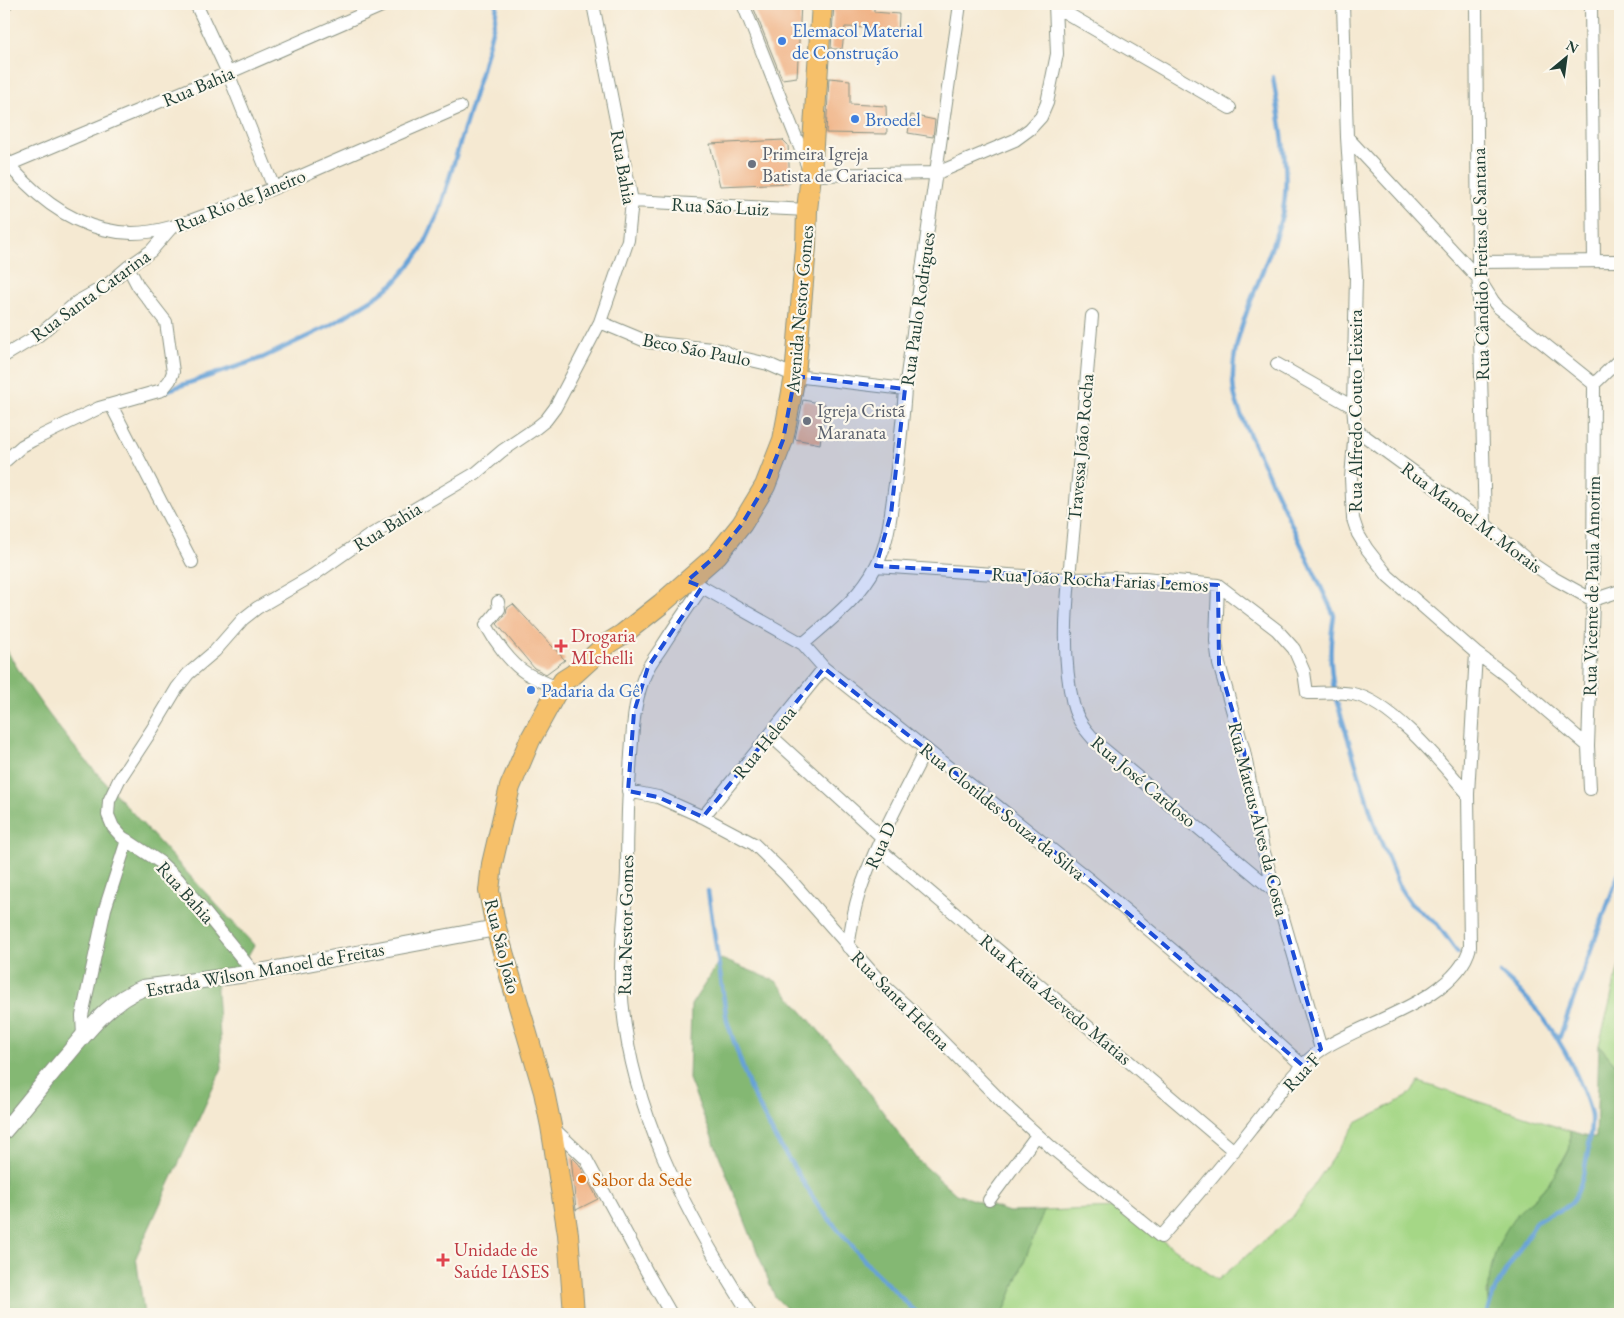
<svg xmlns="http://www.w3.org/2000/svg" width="1624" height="1318" viewBox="0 0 1624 1318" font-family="'EB Garamond',serif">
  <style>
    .green { fill: #a5d786; stroke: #628a5d }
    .forest { fill: #84b873; stroke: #527a54 }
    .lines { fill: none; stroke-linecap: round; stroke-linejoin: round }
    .stream { stroke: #66a2d7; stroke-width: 4.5 }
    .building { fill: #f0b183 }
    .minor-casing { stroke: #8a9383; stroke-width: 14 }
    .tertiary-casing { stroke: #8a9383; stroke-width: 18 }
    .primary-casing { stroke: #8a9383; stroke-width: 22 }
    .minor { stroke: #fff; stroke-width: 12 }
    .tertiary { stroke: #fff; stroke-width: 16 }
    .primary { stroke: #f6c06b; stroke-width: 20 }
    .marked { fill: #1d4ed8; fill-opacity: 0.2; stroke: #1d4ed8; stroke-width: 4; stroke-dasharray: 10 6; stroke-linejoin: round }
    .shop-dot { fill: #3f7fe0; stroke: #fbf7ec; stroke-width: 2 }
    .worship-dot { fill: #6b7280; stroke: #fbf7ec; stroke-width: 2 }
    .health-dot { fill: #e0444e; stroke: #fbf7ec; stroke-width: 2 }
    .food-dot { fill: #e8710a; stroke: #fbf7ec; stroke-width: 2 }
    .labels { text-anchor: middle; stroke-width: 4.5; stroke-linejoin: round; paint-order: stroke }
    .shop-label { font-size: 19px; fill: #366cbe; stroke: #fbf7ec; text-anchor: start }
    .street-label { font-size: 19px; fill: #1f3d34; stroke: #fbf7ec }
    .worship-label { font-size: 19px; fill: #5b616d; stroke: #fbf7ec; text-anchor: start }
    .health-label { font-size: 19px; fill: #be3a42; stroke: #fbf7ec; text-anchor: start }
    .food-label { font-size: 19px; fill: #c56008; stroke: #fbf7ec; text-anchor: start }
  </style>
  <rect width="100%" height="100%" fill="#fbf7ec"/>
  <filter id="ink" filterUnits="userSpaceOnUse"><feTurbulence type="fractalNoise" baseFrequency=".02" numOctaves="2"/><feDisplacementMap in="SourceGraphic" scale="10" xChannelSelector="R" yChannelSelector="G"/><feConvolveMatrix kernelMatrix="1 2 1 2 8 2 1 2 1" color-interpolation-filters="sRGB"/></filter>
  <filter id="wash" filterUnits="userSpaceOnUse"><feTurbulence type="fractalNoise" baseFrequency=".0096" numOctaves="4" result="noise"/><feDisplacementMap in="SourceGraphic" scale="20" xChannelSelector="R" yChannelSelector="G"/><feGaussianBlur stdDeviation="1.12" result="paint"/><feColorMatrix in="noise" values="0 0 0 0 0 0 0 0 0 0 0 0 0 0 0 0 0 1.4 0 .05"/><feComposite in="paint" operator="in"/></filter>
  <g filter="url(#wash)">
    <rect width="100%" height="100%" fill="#f5e9d2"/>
    <!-- green -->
    <path class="green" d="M1620,962V1070L1599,1045Z
      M1419,1082L1570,1131V1148L1555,1175L1538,1195L1519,1212L1487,1293L1489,1314H1003L1044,1211L1116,1208L1218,1280L1294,1215L1356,1123L1407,1097Z"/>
    <!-- forest -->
    <path class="forest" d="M4,645C39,710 89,765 138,819C176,861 215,903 254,945L238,973L216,976L222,1068L136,1257L144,1314H4Z
      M721,959L776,981L850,1067L919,1161L956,1194L1009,1212L1044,1211L1003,1314H792L775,1297L689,1079L691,1005Z
      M1599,1045L1620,1070V1314H1489C1486,1274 1493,1245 1518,1213C1524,1206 1532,1201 1538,1195C1550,1182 1562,1166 1569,1150C1571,1144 1570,1137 1570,1131L1596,1138Z"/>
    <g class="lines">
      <!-- stream -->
      <path class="stream" d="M1273,77C1279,118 1291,170 1283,210C1271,268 1225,334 1234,392C1236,403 1241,414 1245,425L1334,615C1330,641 1329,662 1334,689
        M165,391L262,358L329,326L379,295L394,283L409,266L423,247L439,212L481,73L495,19L497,4
        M1335,696L1375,826L1400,888L1411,904L1437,924L1458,953
        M708,891L727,1021L749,1086L774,1136L819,1207L870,1267L918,1314
        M1559,1039L1620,870
        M1486,1314L1496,1287L1537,1221C1548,1211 1564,1214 1573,1200C1581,1188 1584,1172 1587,1157C1589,1143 1592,1129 1591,1115C1589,1104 1584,1093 1580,1083C1561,1038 1537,1004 1500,973"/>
    </g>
    <g id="blocks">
      <!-- building -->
      <path class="building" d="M752,4H801L797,77L782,79Z
        M834,4H874V12L899,14L898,36L870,34V28L845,27L842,49H831Z
        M829,78L850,80V104L886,106L887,134L826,133Z
        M911,115L935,120L933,137L908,133Z
        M783,140L788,145L790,183L720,186L710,144Z
        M803,400L825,404L820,444L795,439Z
        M513,604L565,660L546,674L534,668L497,624L506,614L507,608Z
        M571,1156L579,1164L598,1199L576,1210Z"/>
    </g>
  </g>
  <g filter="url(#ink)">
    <use href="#blocks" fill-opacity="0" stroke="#8a9383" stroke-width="1"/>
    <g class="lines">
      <defs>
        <path id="minor" d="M4,4H6
          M196,4L228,73L274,188
          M743,4L811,175L937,173L1015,140L1030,129L1041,117L1047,103L1057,54L1055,4
          M1343,4L1347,137L1356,277L1353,407L1355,429L1351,478L1353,519L1358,534L1367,549L1388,576L1476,653L1504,674L1588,746
          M1476,4L1478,262L1485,524
          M1591,4L1594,261
          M1056,7L1230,108
          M1347,137L1479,279L1493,301L1498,307L1594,384
          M4,157C9,167 18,175 26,183C55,212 90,232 132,233C158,233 182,224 206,215C234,205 262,193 290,181C346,156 403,132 460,107
          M8,165L228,73L386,4
          M632,201L807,210
          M1478,262L1620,261
          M1092,316C1086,386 1080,455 1074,525C1069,582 1059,647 1073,704C1077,721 1087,732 1099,745L1275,892
          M600,322L648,342L721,350L734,356L768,364L795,376L905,389
          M4,356L39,335L77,302L107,285L128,267L151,251L171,228
          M1277,364L1353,407
          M1594,384L1620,359
          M111,405L192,562
          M1355,429L1485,524L1531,563L1555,579L1593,600L1620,591
          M4,462L22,446L33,440L99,408L162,390L170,380L173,372L166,322L138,286L128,267
          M876,566L1069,579L1144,578L1218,585L1277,630L1294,649L1304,672L1307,693C1322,693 1338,691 1353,694C1392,702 1442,764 1468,794
          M687,581L702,587L803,644L824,668L1091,881L1208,980L1302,1065
          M1218,585L1216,641L1219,664L1244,751L1263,849L1321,1049
          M702,587C689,606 675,626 663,645C658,653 652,660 648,668C634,696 633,725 631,755C628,794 627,833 627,872C626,908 620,945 621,981C625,1103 685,1213 750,1314
          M498,602L499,609L486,625C494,640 511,664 526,673C536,679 547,683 558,689
          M803,644C829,621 860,598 876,566C889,542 891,511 895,484C899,452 903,421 905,389L960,4
          M770,735L883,838
          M1590,789L1588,746L1593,600L1594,384
          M628,791L658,797L703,817L754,844L786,875L883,985L913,1012L1010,1110L1052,1148L1161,1237C1192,1201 1222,1166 1251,1129C1271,1105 1295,1067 1321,1050C1362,1022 1457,1000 1470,947L1468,794L1476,653
          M703,817L824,668
          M878,848L1234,1151
          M848,947C851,930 853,913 858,897C874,846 902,797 926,749
          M254,973L178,879L160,862L122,837L113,827L108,815L109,801L119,780L153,728L177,688L188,674L215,651L243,619L257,608L312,576L369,536L476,473L502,451L536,428L546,420L555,408L600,322L628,240L632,201L593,4
          M83,1036L82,1016L105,909L127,840
          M551,1126L586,1159L648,1274L671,1314
          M989,1200L1037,1135"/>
        <path id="tertiary" d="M4,1131C26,1106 46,1079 68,1054C90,1028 110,1001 143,988L254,973L496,928"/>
        <path id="primary" d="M574,1314L568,1234L551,1126L544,1092L496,928L489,891L492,864L510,787L530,740L558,689L563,681L574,674L607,644L623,634L661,604L717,555L742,524L765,486L783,440L795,376L806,247L807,210L811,175L822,4"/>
      </defs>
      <!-- minor casing -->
      <use href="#minor" class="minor-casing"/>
      <!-- tertiary casing -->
      <use href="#tertiary" class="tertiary-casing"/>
      <!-- primary casing -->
      <use href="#primary" class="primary-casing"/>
      <!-- minor -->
      <use href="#minor" class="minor"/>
      <!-- tertiary -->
      <use href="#tertiary" class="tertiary"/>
      <!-- primary -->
      <use href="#primary" class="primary"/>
    </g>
  </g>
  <!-- marked area -->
  <path class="marked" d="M795,376L905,389L891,514L876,566L1218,585L1219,664L1244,751L1263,849L1321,1049L1302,1065L1091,881L824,668L703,817L658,797L628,791L634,712L648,667L702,587L687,581L717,555L742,524L765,486L783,440Z"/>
  <!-- markers -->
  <g class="shop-dot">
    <circle cx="782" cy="41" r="5"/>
    <circle cx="855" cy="119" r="5"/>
    <circle cx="531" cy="690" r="5"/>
  </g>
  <g class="worship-dot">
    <circle cx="752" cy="164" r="5"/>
    <circle cx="807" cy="421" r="5"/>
  </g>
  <g class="health-dot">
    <path d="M558.5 638.5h5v5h5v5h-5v5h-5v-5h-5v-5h5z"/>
    <path d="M440.5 1252.5h5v5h5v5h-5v5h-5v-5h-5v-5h5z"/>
  </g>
  <circle class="food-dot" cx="582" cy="1179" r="5"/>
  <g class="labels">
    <!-- shop labels -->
    <g class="shop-label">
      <text x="792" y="37">Elemacol Material<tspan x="792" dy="22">de Construção</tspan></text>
      <text x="865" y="126">Broedel</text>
      <text x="541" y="697">Padaria da Gê</text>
    </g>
    <!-- street labels -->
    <g class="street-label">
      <text transform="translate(198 86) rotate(-23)" y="7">Rua Bahia</text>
      <text transform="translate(624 167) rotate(80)" y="7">Rua Bahia</text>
      <text transform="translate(240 200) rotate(-22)" y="7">Rua Rio de Janeiro</text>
      <text transform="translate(720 206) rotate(3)" y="7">Rua São Luiz</text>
      <text transform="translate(1480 264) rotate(-91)" y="7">Rua Cândido Freitas de Santana</text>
      <text transform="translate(90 295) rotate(-36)" y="7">Rua Santa Catarina</text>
      <text transform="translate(799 309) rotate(-85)" y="7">Avenida Nestor Gomes</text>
      <text transform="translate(917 309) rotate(-82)" y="7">Rua Paulo Rodrigues</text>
      <text transform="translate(697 349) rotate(11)" y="7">Beco São Paulo</text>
      <text transform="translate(1355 411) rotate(-90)" y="7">Rua Alfredo Couto Teixeira</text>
      <text transform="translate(1080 447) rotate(-85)" y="7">Travessa João Rocha</text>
      <text transform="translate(1472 517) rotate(37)" y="7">Rua Manoel M. Morais</text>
      <text transform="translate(387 526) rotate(-32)" y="7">Rua Bahia</text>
      <text transform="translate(1100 579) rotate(3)" y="7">Rua João Rocha Farias Lemos</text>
      <text transform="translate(1591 586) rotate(-89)" y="7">Rua Vicente de Paula Amorim</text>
      <text transform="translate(764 742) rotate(-51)" y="7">Rua Helena</text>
      <text transform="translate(1144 781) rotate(40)" y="7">Rua José Cardoso</text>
      <text transform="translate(1003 811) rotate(39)" y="7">Rua Clotildes Souza da Silva</text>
      <text transform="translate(1259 819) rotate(76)" y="7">Rua Mateus Alves da Costa</text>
      <text transform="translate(880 845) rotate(-66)" y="7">Rua D</text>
      <text transform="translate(186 892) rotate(48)" y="7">Rua Bahia</text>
      <text transform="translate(625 925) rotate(-89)" y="7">Rua Nestor Gomes</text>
      <text transform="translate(503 946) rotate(76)" y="7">Rua São João</text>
      <text transform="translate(265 969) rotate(-10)" y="7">Estrada Wilson Manoel de Freitas</text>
      <text transform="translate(1056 999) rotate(40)" y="7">Rua Kátia Azevedo Matias</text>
      <text transform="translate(901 1000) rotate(45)" y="7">Rua Santa Helena</text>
      <text transform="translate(1301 1072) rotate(-47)" y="7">Rua F</text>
    </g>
    <!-- worship labels -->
    <g class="worship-label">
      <text x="762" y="160">Primeira Igreja<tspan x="762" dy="22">Batista de Cariacica</tspan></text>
      <text x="817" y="417">Igreja Cristã<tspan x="817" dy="22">Maranata</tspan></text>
    </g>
    <!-- health labels -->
    <g class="health-label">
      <text x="571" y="642">Drogaria<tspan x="571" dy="22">MIchelli</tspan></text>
      <text x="454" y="1256">Unidade de<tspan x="454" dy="22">Saúde IASES</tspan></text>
    </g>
    <!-- food labels -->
    <g class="food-label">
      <text x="592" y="1186">Sabor da Sede</text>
    </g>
  </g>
  <!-- margin -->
  <rect width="1624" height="1318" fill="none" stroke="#fbf7ec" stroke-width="20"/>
  <!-- north arrow -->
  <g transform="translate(1566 58) rotate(29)" stroke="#fbf7ec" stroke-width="4" paint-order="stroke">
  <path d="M0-4L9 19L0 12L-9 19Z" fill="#1f3d34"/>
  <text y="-8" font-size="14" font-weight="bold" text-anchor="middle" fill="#1f3d34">N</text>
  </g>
</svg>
